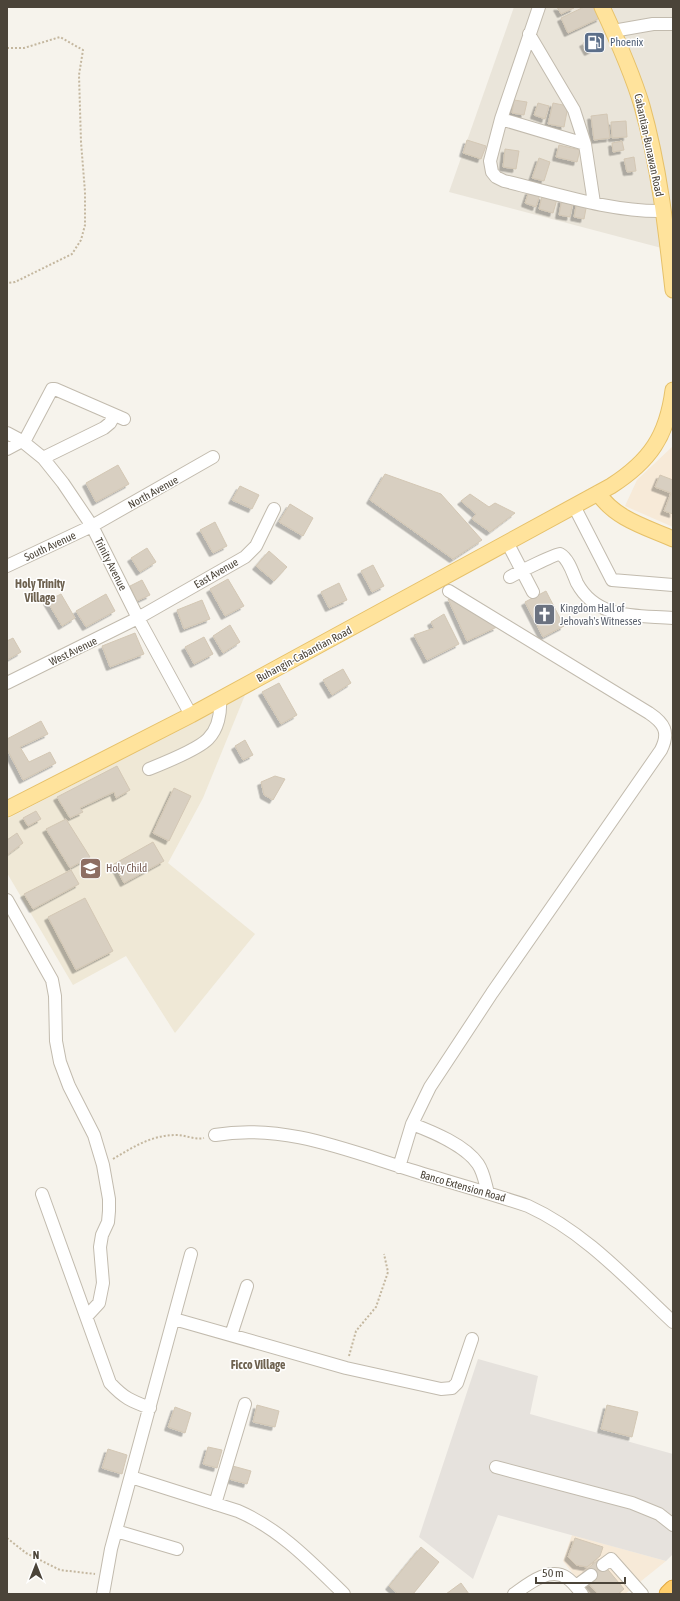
<svg xmlns="http://www.w3.org/2000/svg" width="680" height="1601" viewBox="0 0 680 1601" font-family="'Asap Condensed',sans-serif">
  <style>
    .residential { fill: #eae5da }
    .commercial { fill: #f7ead8 }
    .industrial { fill: #e6e2dd }
    .education { fill: #efe8d6 }
    .building { fill: #d8cfc1; stroke: #d3c7b4; filter: url(#shadow) }
    .lines { fill: none; stroke-linecap: round; stroke-linejoin: round }
    .minor-casing { stroke: #c2bbae; stroke-width: 14 }
    .major-casing { stroke: #e6c16a; stroke-width: 17 }
    .highway-casing { stroke: #e0a43c; stroke-width: 19 }
    .path { stroke: #c4b79f; stroke-width: 2; stroke-dasharray: 2 2; stroke-linecap: butt }
    .minor { stroke: #fff; stroke-width: 12 }
    .major { stroke: #ffe39c; stroke-width: 15 }
    .highway { stroke: #ffcf6e; stroke-width: 17 }
    .labels { text-anchor: middle; stroke-width: 3; stroke-linejoin: round; paint-order: stroke }
    .service-label { font-size: 11px; fill: #4e5e75; stroke: #fff; text-anchor: start }
    .street-label { font-size: 11px; fill: #4b4439; stroke: #fff }
    .worship-label { font-size: 11px; fill: #5b616d; stroke: #fff; text-anchor: start }
    .education-label { font-size: 11px; fill: #785e54; stroke: #fff; text-anchor: start }
    .neighbourhood-label { font-size: 12px; font-weight: bold; fill: #6e6250; stroke: #fff }
  </style>
  <defs>
    <filter id="shadow"><feDropShadow dx="-3.5" dy="3.5" stdDeviation="0" flood-color="#0004"/></filter>
  </defs>
  <rect width="100%" height="100%" fill="#f6f3ec"/>
  <!-- residential -->
  <path class="residential" d="M514,7H673V251L449,192Z"/>
  <!-- commercial -->
  <path class="commercial" d="M672,447L673,448V527L625,506L637,480Z
    M572,1535L666,1561L625,1594H589L563,1561Z"/>
  <!-- industrial -->
  <path class="industrial" d="M478,1359L538,1376L530,1414L673,1454V1554L666,1561L498,1515L473,1579L419,1537Z"/>
  <!-- education -->
  <path class="education" d="M245,695L203,798L168,863L255,934L175,1033L126,956L73,985L7,873V819Z"/>
  <!-- building -->
  <path class="building" d="M557,7H574V8L561,14Z
    M584,7H595L600,18L568,33L561,18Z
    M591,39L596,48L588,52L583,43Z
    M514,100L527,102L524,115L512,113Z
    M538,103L549,106L545,119L534,115Z
    M553,103L568,106L564,127L548,124Z
    M607,114L610,138L594,140L591,116Z
    M626,121L627,137L612,138L611,122Z
    M467,140L486,146L481,159L463,153Z
    M622,141L624,150L613,152L612,143Z
    M559,145L580,150L577,162L556,157Z
    M505,149L519,151L516,169L503,167Z
    M634,157L636,171L627,172L624,159Z
    M539,158L550,162L544,181L532,178Z
    M529,191L540,194L536,207L525,203Z
    M542,196L557,199L553,213L539,209Z
    M562,199L573,201L570,217L559,215Z
    M577,201L587,203L584,219L574,217Z
    M118,465L129,484L96,502L86,483Z
    M385,474L441,494L482,540L453,559L370,500Z
    M660,475L673,480V514L664,511L671,493L655,487Z
    M240,486L259,495L252,509L232,500Z
    M470,494L489,507L495,503L515,513L490,532L472,519L476,514L461,501Z
    M290,504L313,518L303,536L279,522Z
    M215,522L227,546L213,553L200,530Z
    M147,548L156,562L140,572L131,558Z
    M269,551L287,567L274,581L256,566Z
    M373,565L384,586L372,592L361,571Z
    M228,579L244,606L225,616L210,589Z
    M142,580L150,595L137,601L130,586Z
    M339,583L347,600L329,608L321,592Z
    M546,591L564,626L543,637L525,602Z
    M61,594L75,618L62,626L47,601Z
    M106,594L115,611L86,627L76,611Z
    M452,598L497,627L467,641L448,599Z
    M202,600L210,619L184,629L177,610Z
    M444,614L459,644L427,660L414,635L434,628L431,622Z
    M230,625L240,642L223,653L213,636Z
    M135,633L144,654L110,667L102,646Z
    M204,637L213,654L194,664L185,647Z
    M13,638L21,652L7,660V641Z
    M343,669L351,683L332,695L323,680Z
    M279,683L297,715L281,724L262,692Z
    M41,721L48,734L20,747L29,762L50,752L56,763L23,780L7,749V739Z
    M245,740L253,755L243,760L235,746Z
    M117,766L130,790L116,798L114,792L80,808L83,812L70,818L57,797Z
    M275,776L285,779L273,800L264,795L261,782Z
    M174,788L191,796L169,841L153,833Z
    M36,811L41,819L28,826L23,818Z
    M66,819L90,857L70,868L46,829Z
    M17,833L23,843L7,855V840Z
    M153,842L164,861L124,883L114,864Z
    M71,870L79,884L33,909L24,894Z
    M85,898L113,951L76,970L48,917Z
    M257,1405L279,1411L275,1427L253,1422Z
    M607,1405L638,1412L632,1437L601,1429Z
    M175,1407L191,1413L185,1433L168,1427Z
    M208,1447L222,1450L217,1468L203,1464Z
    M108,1449L127,1455L122,1474L102,1468Z
    M229,1465L251,1471L247,1484L225,1478Z
    M575,1538L603,1547L600,1556L587,1567L576,1565L568,1557Z
    M421,1547L439,1562L413,1594H398L389,1586Z
    M599,1559L624,1589L618,1594H598L589,1584L595,1579L586,1570Z
    M461,1583L469,1594H446Z"/>
  <g class="lines">
    <defs>
      <path id="minor" d="M539,7L501,119L490,161L492,172L496,177L504,181C555,193 610,212 663,211
        M613,31L653,24H673
        M529,34L574,110L585,144L594,203
        M501,119L585,144
        M7,433L22,441L43,458L63,483L92,526L138,618L191,715
        M24,442L52,389H55L124,419
        M7,449L22,441
        M43,458L104,428L110,423L114,416
        M574,506L612,580L673,585
        M507,542L533,592
        M7,566L92,526L213,457
        M510,577C517,573 555,554 560,554C569,559 573,574 577,583C597,620 637,615 673,618
        M7,683L138,618L245,557L256,546L274,509
        M149,769C164,763 197,750 208,739C218,729 221,713 220,699
        M7,900L52,980L55,996L56,1041L60,1062L69,1086L94,1135L103,1165L109,1199V1211L108,1222L102,1235L100,1247L103,1283L99,1303L87,1316
        M412,1124C433,1132 465,1145 478,1164C484,1173 485,1183 488,1193
        M215,1135C284,1123 349,1151 414,1171C452,1183 490,1193 528,1206C585,1232 628,1280 673,1322
        M399,1167L412,1124L430,1087L492,993L661,750C670,732 664,723 649,713L449,591
        M42,1194L110,1383C124,1398 131,1401 150,1408
        M174,1319L346,1368L441,1389L452,1388L457,1383L472,1339
        M231,1335L247,1286
        M496,1467L632,1503L659,1514L673,1525
        M131,1477L238,1511C280,1529 311,1562 344,1594
        M215,1504L245,1404
        M116,1531L177,1549
        M603,1565L611,1559L642,1594
        M576,1586L591,1575
        M103,1594L111,1549L191,1254
        M514,1594C528,1584 550,1566 567,1578C573,1582 577,1588 582,1594"/>
      <path id="major" d="M602,7C617,39 632,72 642,106C659,166 666,228 673,290
        M598,493C615,519 646,527 673,539
        M7,809L191,715L611,486C650,461 667,436 673,390"/>
      <path id="highway" d="M668,1594L673,1589"/>
    </defs>
    <!-- minor casing -->
    <use href="#minor" class="minor-casing"/>
    <!-- major casing -->
    <use href="#major" class="major-casing"/>
    <!-- highway casing -->
    <use href="#highway" class="highway-casing"/>
    <!-- path -->
    <path class="path" d="M7,48H24L60,37L83,50L79,75L81,142L85,192V225L81,240L72,254L15,282L7,283
      M113,1159C133,1147 152,1135 176,1135C186,1135 194,1140 204,1138
      M349,1356L356,1331L376,1307L388,1272L384,1254
      M7,1538L26,1553L60,1570L95,1574"/>
    <!-- minor -->
    <use href="#minor" class="minor"/>
    <!-- major -->
    <use href="#major" class="major"/>
    <!-- highway -->
    <use href="#highway" class="highway"/>
  </g>
  <!-- icons -->
  <defs>
    <symbol id="fuel-square" viewBox="-11 -11 22 22"><rect x="-9" y="-9" width="18" height="18" rx="4" fill="#5c6f8a" stroke="#fff"/><path d="M-5.5-6h7V0h2V4h1.3V-2.5L3-4.5l.8-.8L6-3V5H2.5V1h-1V6h-7ZM-4.2-4.7v3.2H.2V-4.7Z" fill="#fff"/></symbol>
    <symbol id="church-square" viewBox="-11 -11 22 22"><rect x="-9" y="-9" width="18" height="18" rx="4" fill="#6b7280" stroke="#fff"/><path d="M-1.2-6h2.4v3.5h3.3v2.4h-3.3V6h-2.4V-.1h-3.3v-2.4h3.3Z" fill="#fff"/></symbol>
    <symbol id="school-square" viewBox="-11 -11 22 22"><rect x="-9" y="-9" width="18" height="18" rx="4" fill="#8d6e63" stroke="#fff"/><path d="M0-5L7-2L0 1L-7-2ZM-4 1L0 2.5L4 1V4Q0 6-4 4Z" fill="#fff"/></symbol>
  </defs>
  <g fill-rule="evenodd">
    <use href="#fuel-square" x="582" y="30" width="25" height="25"/>
    <use href="#church-square" x="532" y="602" width="25" height="25"/>
    <use href="#school-square" x="78" y="856" width="25" height="25"/>
  </g>
  <g class="labels">
    <!-- service labels -->
    <g class="service-label">
      <text x="610" y="46">Phoenix</text>
    </g>
    <!-- street labels -->
    <g class="street-label">
      <text transform="translate(649 145) rotate(78)" y="4">Cabantian-Bunawan Road</text>
      <text transform="translate(153 492) rotate(-29)" y="4">North Avenue</text>
      <text transform="translate(50 546) rotate(-25)" y="4">South Avenue</text>
      <text transform="translate(111 564) rotate(63)" y="4">Trinity Avenue</text>
      <text transform="translate(216 573) rotate(-30)" y="4">East Avenue</text>
      <text transform="translate(73 651) rotate(-26)" y="4">West Avenue</text>
      <text transform="translate(304 654) rotate(-28)" y="4">Buhangin-Cabantian Road</text>
      <text transform="translate(463 1186) rotate(16)" y="4">Banco Extension Road</text>
    </g>
    <!-- worship labels -->
    <g class="worship-label">
      <text x="560" y="612">Kingdom Hall of<tspan x="560" dy="13">Jehovah's Witnesses</tspan></text>
    </g>
    <!-- education labels -->
    <g class="education-label">
      <text x="106" y="872">Holy Child</text>
    </g>
    <!-- neighbourhood labels -->
    <g class="neighbourhood-label">
      <text x="40" y="588">Holy Trinity<tspan x="40" dy="14">Village</tspan></text>
      <text x="258" y="1369">Ficco Village</text>
    </g>
  </g>
  <!-- border -->
  <rect width="680" height="1601" fill="none" stroke="#4b4439" stroke-width="16"/>
  <!-- north arrow -->
  <g transform="translate(36 1565)" stroke="#ffffff" stroke-width="3" paint-order="stroke">
  <path d="M0-3L7 15L0 10L-7 15Z" fill="#4b4439"/>
  <text y="-6" font-size="11" font-weight="bold" text-anchor="middle" fill="#4b4439">N</text>
  </g>
  <!-- scale -->
  <path d="M536 1577v6h89v-6" fill="none" stroke="#4b4439" stroke-width="2"/>
  <text x="542" y="1577" font-size="12" fill="#4b4439" stroke="#ffffff" stroke-width="3" paint-order="stroke">50 m</text>
</svg>
